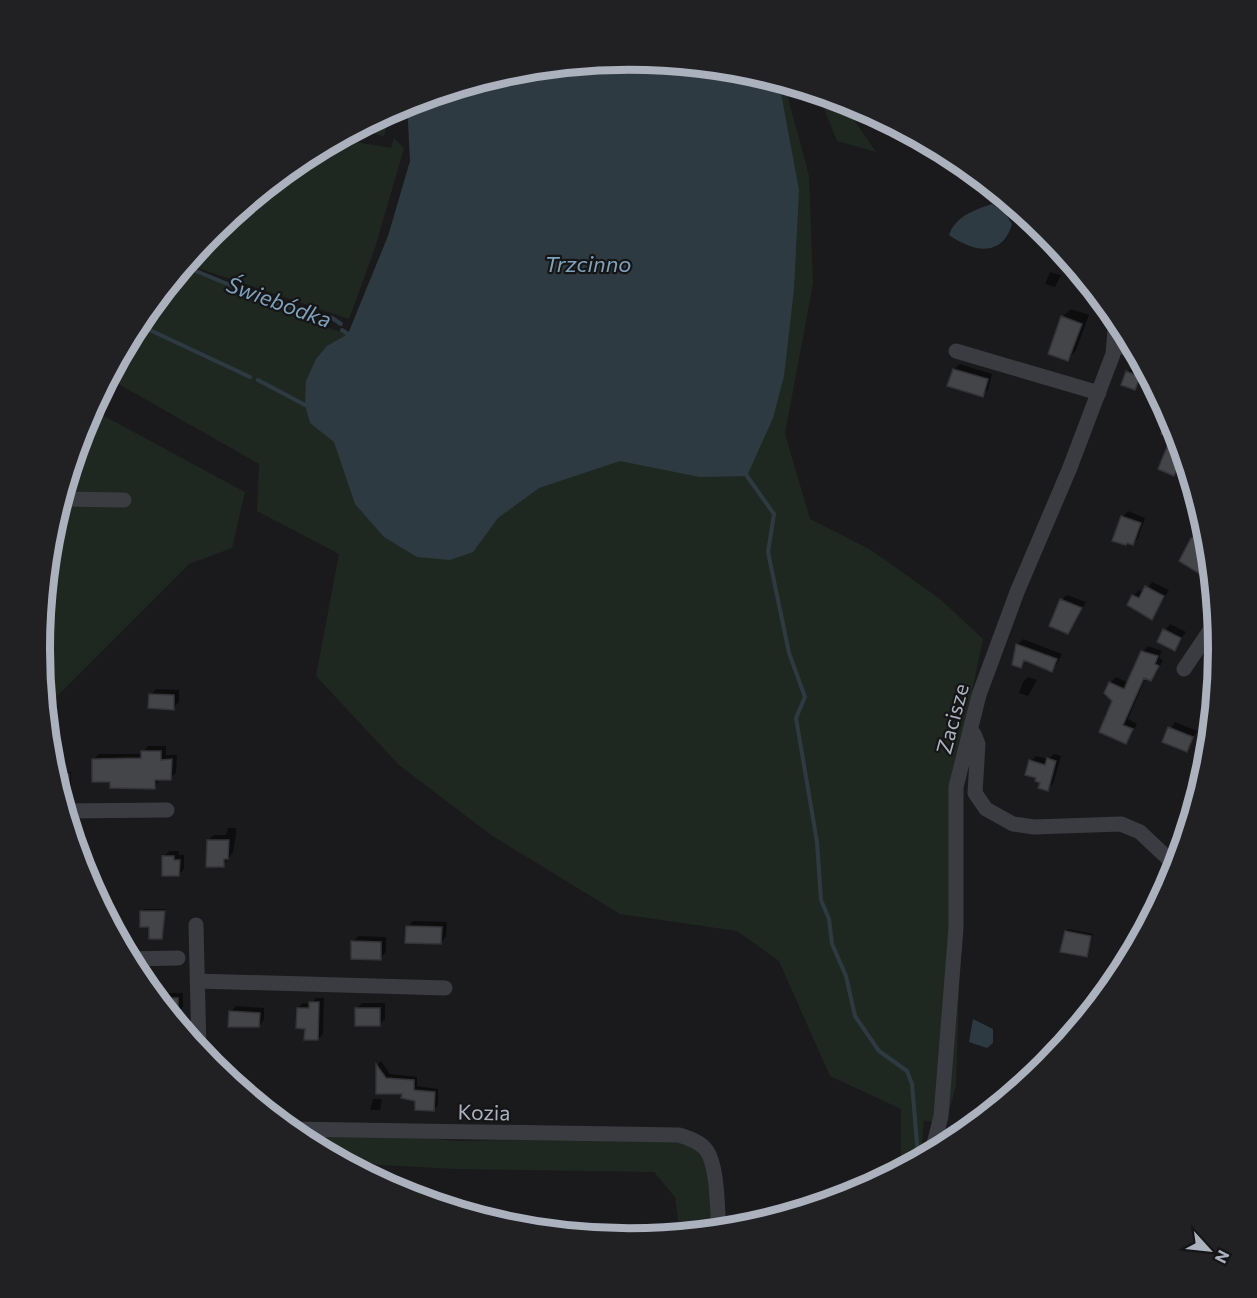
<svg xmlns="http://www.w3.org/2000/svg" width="1257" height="1298" viewBox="0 0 1257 1298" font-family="Commissioner,sans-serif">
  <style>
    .green { fill: #1f2820 }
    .water { fill: #2e3a42 }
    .shadow { fill: #0007 }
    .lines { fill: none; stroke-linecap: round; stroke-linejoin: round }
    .stream { stroke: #2e3a42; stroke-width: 4 }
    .building { fill: #444549; stroke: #343438; stroke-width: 1.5 }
    .minor { stroke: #3a3c42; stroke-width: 15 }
    .labels { text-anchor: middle; stroke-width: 4.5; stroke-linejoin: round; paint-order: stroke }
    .street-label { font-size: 21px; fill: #abb1bd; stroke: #151517 }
    .water-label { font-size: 22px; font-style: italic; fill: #80a1ba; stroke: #151517 }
    .rim { fill: none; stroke: #abb1bd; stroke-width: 8 }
  </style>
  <rect width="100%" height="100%" fill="#1a1a1c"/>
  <!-- green -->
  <path class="green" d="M744,71L784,83L809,176L813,283L785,434L810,519L871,550L940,599L983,639L951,790L959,989L956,1086L945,1126L924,1120L921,1153L901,1165V1109L830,1076L779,961L737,931L620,914L491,835L399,765L316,676L339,554L257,511L259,464L108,378L139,321L185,265L303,313L295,318L348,334L388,236Z
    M818,93L841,101L876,152L837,141Z
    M390,112L384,136L356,130Z
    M394,138L404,148L375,248L349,319L186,264L212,232L301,159L339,139L391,148Z
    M91,409L245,492L232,548L189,564L45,708L39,649L47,563L57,557V512L84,423Z
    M295,1134L397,1135L456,1141L679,1138L701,1153L706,1162L714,1230L680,1233L675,1197L654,1172L456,1169L345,1163Z"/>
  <!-- water -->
  <path class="water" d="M629,60L744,71L770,79L781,93L799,190L794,289L784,376L773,418L747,476L700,477L620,461L539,488L498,518L473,552L450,560L417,557L384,537L355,504L334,442L310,423L305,405L306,381L316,359L327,346L348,334L388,236L410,161L407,103L514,71Z
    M992,204L1005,213L1012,224C1002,258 973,252 949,235C955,217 974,210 992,204Z
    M973,1019L993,1029V1043L987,1048L969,1042Z"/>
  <!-- shadow -->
  <path class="shadow" d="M1050,272L1061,275L1055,287L1045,284Z
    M1071,309L1089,315L1076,350L1068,359L1062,317Z
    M960,364L992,374L988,390L982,395L954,369Z
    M1133,367L1145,371L1140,383L1135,388L1127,372Z
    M1169,416L1186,465L1174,474L1173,436L1163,433Z
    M1128,511L1145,518L1138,538L1133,543L1122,517Z
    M1205,528L1207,534L1211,579L1181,561L1192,539Z
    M1152,582L1169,590L1152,618L1134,596L1139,590L1144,593Z
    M1067,595L1086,602L1068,633L1062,600Z
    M1170,624L1186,632L1174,649L1159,641Z
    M1023,639L1062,654L1057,664L1052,670L1027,660L1021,667L1017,645Z
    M1148,646L1162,651L1159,658L1163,660L1156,674L1150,680L1146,677L1128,719L1137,724L1126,742L1110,683L1116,677L1129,683L1143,652Z
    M1028,677L1037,680L1028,696L1019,693L1023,682Z
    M156,689L179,690V702L173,708L151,695Z
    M1175,722L1197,731L1186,750L1164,741Z
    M148,746H166V755H177L176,773L170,778H160L155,787L111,780L94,759L99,754H142Z
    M1054,754L1061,756L1053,784L1047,789L1031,761L1036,756L1048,759Z
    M53,772H71V786L58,789Z
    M228,828H236V835L233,852L223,866L208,840L214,835H226Z
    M169,851H179V855H184V869L179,874L164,856Z
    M144,909H166L162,937L142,912Z
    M108,920H119V932L116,935Z
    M413,921L447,922L446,937L441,942L408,927Z
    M1068,929L1093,934L1086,956L1066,931Z
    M358,936L386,937V952L380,958L353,942Z
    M163,993H183V1007L178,1012L157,999Z
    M316,998H324L323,1034L318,1039L307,1027L298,1008L303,1003L311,1004Z
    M362,1003H385V1019L379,1025L356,1009Z
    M236,1006L264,1008V1020L258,1026L230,1012Z
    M1061,1038L1065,1042L1052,1057L1048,1053Z
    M381,1061L390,1074L417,1077V1086L438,1089V1105L434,1109L404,1092L378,1093V1064Z
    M373,1099H382L380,1110H370Z
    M984,1104L997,1106L976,1123L975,1118Z"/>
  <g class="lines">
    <!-- stream -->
    <path class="stream" d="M184,266L266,300L332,318L341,324
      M137,324L250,377
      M342,330L348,334
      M258,380L305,405
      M747,476L774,514L768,552L789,653L805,697L796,718L817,842L821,900L829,919L832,944L846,976L855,1016L879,1051L907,1071L912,1084L918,1155"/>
  </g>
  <!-- building -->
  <path class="building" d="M1061,316L1082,324L1068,361L1048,354Z
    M953,369L988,379L983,397L947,386Z
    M1126,371L1140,377L1135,390L1121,385Z
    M1168,414L1188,471L1178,467L1174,476L1158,469L1171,437L1161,434Z
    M1121,516L1141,523L1133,545L1127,543L1126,545L1112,541Z
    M1198,535L1207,540L1211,581L1179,561L1191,538Z
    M1145,586L1164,596L1152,620L1127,605L1132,595L1139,598Z
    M1060,599L1082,608L1068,634L1049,626Z
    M1163,629L1181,638L1175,651L1157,642Z
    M1016,644L1057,659L1052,672L1024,660L1021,668L1012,665Z
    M1141,651L1158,656L1155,664L1159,666L1151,681L1144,678L1123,725L1133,729L1126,744L1099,732L1112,701L1104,693L1109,682L1124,689Z
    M149,694L174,695V710L148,708Z
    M1168,727L1193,737L1187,752L1162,742Z
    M141,751H161V760L172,759L171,780H155V789L110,788V782H92V759L141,758Z
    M1047,758L1056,761L1048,791L1038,788L1040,783L1035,781L1036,778L1025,775L1029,760L1045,765Z
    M53,773L69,774V790H58Z
    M207,840H229L228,859H224V867H206Z
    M162,856H174V860H180L179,876H162Z
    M140,911H165L162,939H149V927H140Z
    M406,926L442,927L441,944L405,943Z
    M1065,931L1091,936L1087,957L1060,952Z
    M351,941L381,942V960L351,959Z
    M156,998H178V1014H169Z
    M309,1002H319L318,1040H304L305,1029L296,1028L297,1008H309Z
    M355,1008H380V1026H355Z
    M229,1011L260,1013L259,1027H228Z
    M376,1064L386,1078L414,1080V1090L435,1092L434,1111L415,1110V1101L401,1098L402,1094H376Z"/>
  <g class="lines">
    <!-- minor -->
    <path class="minor" d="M1114,343L1135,352
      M956,351L1099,393
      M61,499L124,500
      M1184,669L1215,623
      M974,734L978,744L975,793L986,809L1013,824L1034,827L1121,824L1140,832L1176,866
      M64,811L167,810
      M196,925L199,1050
      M129,959L178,958
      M197,981L445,988
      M289,1129L679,1135C689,1138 701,1142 707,1151C718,1168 717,1209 719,1230
      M932,1152L941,1116L956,928V787L979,695L1017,592L1069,470L1113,354L1116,318"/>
  </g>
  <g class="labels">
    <!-- street labels -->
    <g class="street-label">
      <text transform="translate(953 719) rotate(-75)" y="7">Zacisze</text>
      <text transform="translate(484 1113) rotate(1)" y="7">Kozia</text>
    </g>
    <!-- water labels -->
    <g class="water-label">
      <text x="588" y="272">Trzcinno</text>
      <text transform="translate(279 302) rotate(20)" y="8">Świebódka</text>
    </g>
  </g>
  <!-- crop -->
  <path d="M0 0H1257V1298H0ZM50 649a579 579 0 1 1 1158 0a579 579 0 1 1-1158 0Z" fill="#212124" fill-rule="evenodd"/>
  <path class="rim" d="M50 649a579 579 0 1 1 1158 0a579 579 0 1 1-1158 0Z"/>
  <!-- north arrow -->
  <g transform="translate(1209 1250) rotate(117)" stroke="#151517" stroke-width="4.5" paint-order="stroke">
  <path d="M0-4.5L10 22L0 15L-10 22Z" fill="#abb1bd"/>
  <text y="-9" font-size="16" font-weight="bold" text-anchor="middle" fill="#abb1bd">N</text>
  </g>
</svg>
